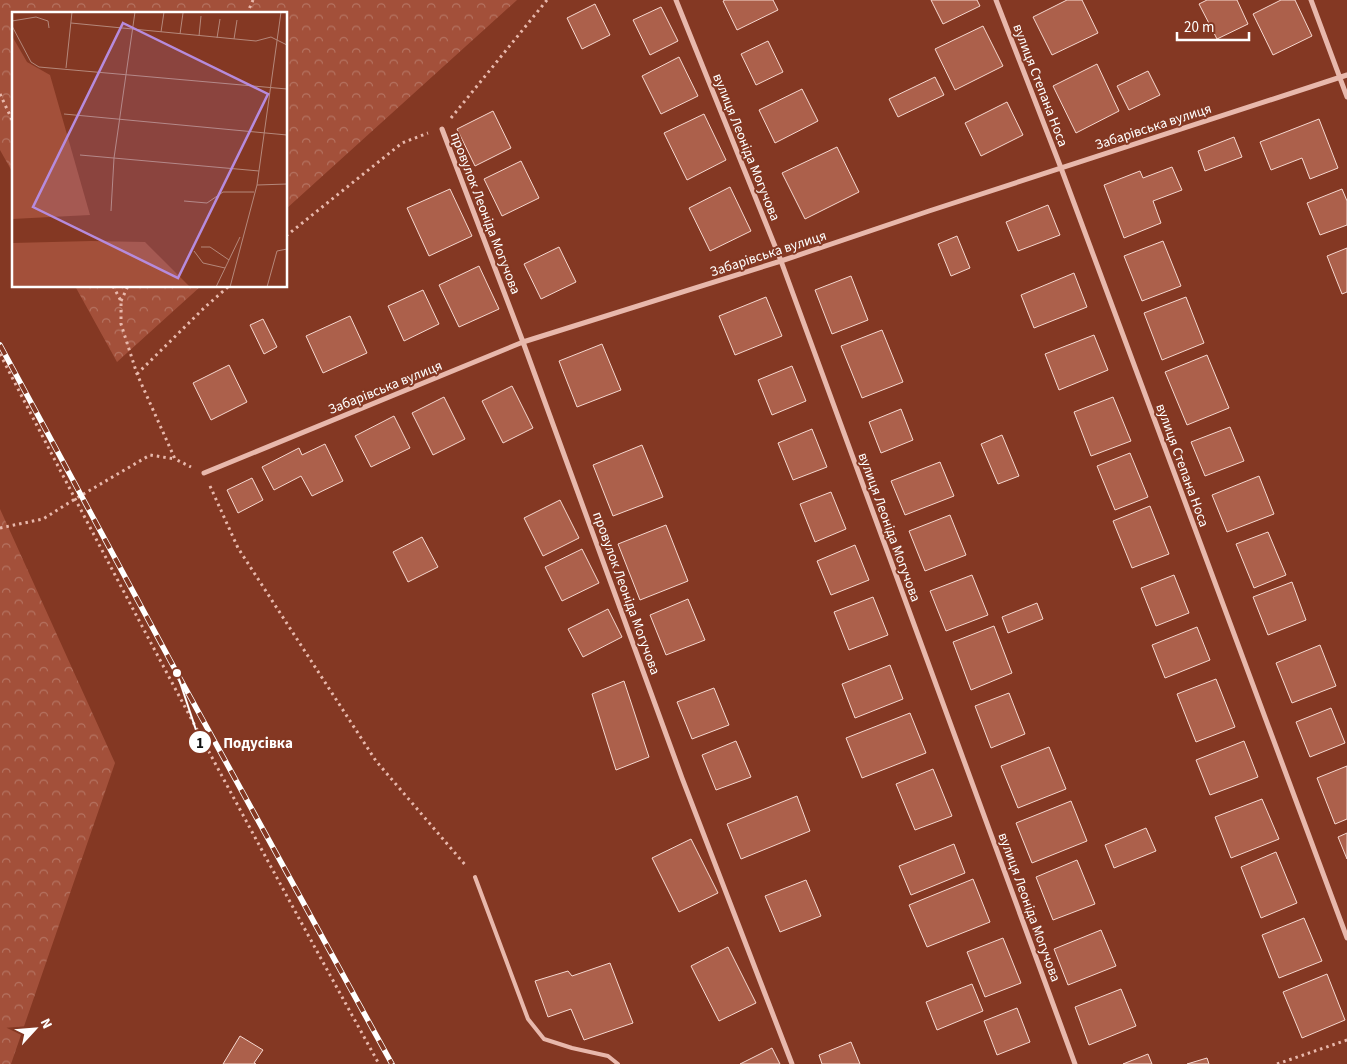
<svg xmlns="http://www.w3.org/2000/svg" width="1347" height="1064" viewBox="0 0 1347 1064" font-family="'Source Sans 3',sans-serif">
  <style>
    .forest { fill: url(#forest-crowns) }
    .building { fill: #ac604b; stroke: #f6d8d0 }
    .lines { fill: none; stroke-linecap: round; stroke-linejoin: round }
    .path { stroke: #e8b8ac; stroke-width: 3; stroke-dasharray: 2.5 4; stroke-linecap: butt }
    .service { stroke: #e8b8ac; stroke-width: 4 }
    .minor { stroke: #e8b8ac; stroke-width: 5 }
    .rail-casing { stroke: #fff; stroke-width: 5.5 }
    .rail { stroke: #843823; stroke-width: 4; stroke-dasharray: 11; stroke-linecap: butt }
    .labels { text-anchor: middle; stroke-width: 4; stroke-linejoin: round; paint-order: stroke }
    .street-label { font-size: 14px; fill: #fff; stroke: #843823 }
    .inset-road { fill: none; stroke: #b5887b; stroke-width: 1 }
    .view { fill: #b68bdc; fill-opacity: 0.15; stroke: #b68bdc; stroke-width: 2.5 }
    .inset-edge { fill: none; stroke: #fff; stroke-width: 2.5 }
    .leader { fill: none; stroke: #fff; stroke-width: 2 }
    .callout-dot { fill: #fff; stroke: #843823; stroke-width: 2 }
    .mark-label { font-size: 15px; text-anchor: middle; font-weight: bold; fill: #111 }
    .callout-label { font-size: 15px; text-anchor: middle; font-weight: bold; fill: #fff; stroke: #843823; stroke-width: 4; stroke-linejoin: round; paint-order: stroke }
  </style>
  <defs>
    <pattern id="forest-crowns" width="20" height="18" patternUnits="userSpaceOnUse" patternTransform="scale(1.25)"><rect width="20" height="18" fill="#a3503a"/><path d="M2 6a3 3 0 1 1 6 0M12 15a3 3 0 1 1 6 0" fill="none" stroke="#b57361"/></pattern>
  </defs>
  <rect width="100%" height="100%" fill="#843823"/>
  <!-- forest -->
  <path class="forest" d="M0,0H517L286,209V14H14V175L0,150Z
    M75,286H201L117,362Z
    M0,509L115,763L11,1064H0Z"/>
  <!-- building -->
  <path class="building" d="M725,0H773L778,10L737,30L723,1Z
    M931,0H977L980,6L943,24Z
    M1067,0H1082L1098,33L1052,55L1033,17Z
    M1207,0H1237L1248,24L1217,39L1199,4Z
    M1281,0H1295L1312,36L1273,55L1253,14Z
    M595,4L610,35L582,49L567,18Z
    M661,7L678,41L650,55L633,20Z
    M983,26L1003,66L955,90L935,49Z
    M768,41L783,72L756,85L741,54Z
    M679,57L698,96L661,114L642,76Z
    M1097,64L1119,111L1076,133L1053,86Z
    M1148,71L1160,95L1129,110L1117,86Z
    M935,77L944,95L898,117L889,99Z
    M802,89L818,121L775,143L759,110Z
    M1007,102L1023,135L981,156L965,123Z
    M493,111L511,148L475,166L457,129Z
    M704,114L726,160L687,180L664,133Z
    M1319,119L1338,168L1310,179L1302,158L1271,170L1260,142Z
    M1234,137L1242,157L1205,171L1198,151Z
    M837,147L859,192L805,219L782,173Z
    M521,161L539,198L502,216L484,179Z
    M1172,167L1182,190L1153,201L1161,223L1124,238L1104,185L1140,171L1143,178Z
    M730,187L751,231L710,251L689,208Z
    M450,189L472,236L429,256L407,208Z
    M1342,189L1347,201V225L1320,235L1307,203Z
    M1048,205L1060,235L1018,251L1006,222Z
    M957,236L970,268L951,276L938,244Z
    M1163,241L1181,286L1142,301L1124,256Z
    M559,247L576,282L541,299L524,264Z
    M1347,248V292L1342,294L1327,256Z
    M479,266L499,309L459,327L439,285Z
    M1074,273L1087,307L1034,328L1021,295Z
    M851,276L868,320L832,334L815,290Z
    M423,290L439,324L404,341L388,306Z
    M766,297L782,336L735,355L719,316Z
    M1186,297L1204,343L1162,360L1144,313Z
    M350,316L367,353L323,373L306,336Z
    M263,319L277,347L264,354L250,325Z
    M882,330L903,382L862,398L841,346Z
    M1094,335L1108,370L1059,390L1045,354Z
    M602,344L621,390L577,407L559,361Z
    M1207,355L1229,408L1187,425L1165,372Z
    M229,365L247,402L211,420L193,383Z
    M792,366L806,401L772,415L758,380Z
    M512,386L533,428L503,443L482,401Z
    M444,397L465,439L433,455L412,413Z
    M1113,397L1131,441L1091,456L1074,412Z
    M901,409L913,440L881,453L869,422Z
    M394,416L410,448L371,467L355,436Z
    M1230,427L1244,461L1205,476L1191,442Z
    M812,429L827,467L793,480L778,443Z
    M1002,435L1019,476L998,484L981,444Z
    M325,444L343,481L312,496L301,476L274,490L262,467L299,448L302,455Z
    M642,445L663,497L613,516L593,465Z
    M1130,453L1148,497L1115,510L1097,466Z
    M940,462L954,496L905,515L891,481Z
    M1259,476L1274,514L1227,532L1212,495Z
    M252,478L263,500L238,513L227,490Z
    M831,492L846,529L815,542L800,504Z
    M560,500L579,538L543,556L524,518Z
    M1150,506L1169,554L1132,568L1113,521Z
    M950,515L966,555L925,571L909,531Z
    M666,525L688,581L640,600L618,544Z
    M1268,532L1286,575L1254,588L1236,544Z
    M422,537L438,567L408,582L393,552Z
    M855,545L869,580L831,595L817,561Z
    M582,549L599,583L562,601L545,567Z
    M972,575L988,615L946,631L930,591Z
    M1174,575L1189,613L1156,626L1141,588Z
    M1292,582L1306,620L1268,635L1253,597Z
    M873,597L888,635L849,650L834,612Z
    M688,599L705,640L666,655L650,615Z
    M1037,603L1043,619L1008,633L1002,617Z
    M608,609L622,637L583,657L568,629Z
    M994,626L1012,673L971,690L953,642Z
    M1197,627L1210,660L1165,678L1152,645Z
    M1320,645L1336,686L1292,703L1276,663Z
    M890,665L903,699L855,718L842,684Z
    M1216,679L1235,727L1196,742L1177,694Z
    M624,681L649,757L616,770L592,694Z
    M714,688L729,725L692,739L677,702Z
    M1009,693L1025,734L991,748L975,706Z
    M1331,708L1345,743L1310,757L1296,722Z
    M910,713L926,753L862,778L846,738Z
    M736,741L751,777L716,790L702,755Z
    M1244,741L1258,777L1210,795L1196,760Z
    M1049,747L1066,789L1018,808L1001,766Z
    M1347,766V819L1335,824L1317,778Z
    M933,769L952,816L915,830L896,784Z
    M797,796L810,831L741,859L727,824Z
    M1262,799L1279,839L1231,858L1215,817Z
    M1071,801L1087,841L1032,863L1016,823Z
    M1146,828L1156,851L1114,868L1105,845Z
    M1347,833V859L1338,837Z
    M691,839L718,893L679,912L652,858Z
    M954,844L965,873L911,895L899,866Z
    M1276,852L1297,903L1261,918L1241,867Z
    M1077,860L1095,904L1053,920L1036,877Z
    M973,879L990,922L927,947L909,905Z
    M806,880L821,916L780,932L765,896Z
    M1304,918L1322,961L1279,978L1262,935Z
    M1101,930L1116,966L1068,985L1054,949Z
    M1003,938L1021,983L985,997L967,952Z
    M728,947L756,1003L719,1021L691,966Z
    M610,963L633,1023L584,1040L571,1009L548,1017L535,981L568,971L572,976Z
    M1327,974L1345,1020L1302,1038L1283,992Z
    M972,984L983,1011L937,1030L926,1002Z
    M1121,989L1136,1026L1089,1045L1075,1007Z
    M1017,1008L1030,1042L997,1055L984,1021Z
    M240,1036L263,1050L254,1063L256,1064H223Z
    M851,1042L860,1064H822L819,1055Z
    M772,1048L780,1064H740Z
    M1148,1054L1152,1064H1123Z
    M1207,1058L1209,1064H1187Z"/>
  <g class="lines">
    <!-- path -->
    <path class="path" d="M247,14L253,0
      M0,94L14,124
      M451,118L547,0
      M286,236L402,143L428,133
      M113,286L121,301V324L137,374L175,459L191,467
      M121,301L128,286
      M0,354C123,593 249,829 379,1064
      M137,374L204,308L229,286
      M210,486L238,548L376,761L467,867
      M0,528L43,519L75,499L150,455L175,459
      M1277,1064L1347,1040"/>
    <!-- service -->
    <path class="service" d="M475,877L528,1019L544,1039L572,1048L608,1056L618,1064"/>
    <!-- minor -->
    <path class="minor" d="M676,0L781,261L1075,1064
      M996,0L1061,168L1347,938
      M1311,0L1347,97
      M442,129L523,342L682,778L792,1064
      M204,473L523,342L781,261L929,211L1347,75"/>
    <defs>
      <path id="rail" d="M0,345L177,673L392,1064"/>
    </defs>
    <!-- rail casing -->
    <use href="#rail" class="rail-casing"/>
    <!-- rail -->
    <use href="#rail" class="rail"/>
  </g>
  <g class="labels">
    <!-- street labels -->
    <g class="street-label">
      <text transform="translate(1041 85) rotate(69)" y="5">вулиця Степана Носа</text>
      <text transform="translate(1153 126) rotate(-18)" y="5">Забарівська вулиця</text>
      <text transform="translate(747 147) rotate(68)" y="5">вулиця Леоніда Могучова</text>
      <text transform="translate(486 213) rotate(69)" y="5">провулок Леоніда Могучова</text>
      <text transform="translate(768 253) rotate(-18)" y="5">Забарівська вулиця</text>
      <text transform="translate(385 387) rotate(-22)" y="5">Забарівська вулиця</text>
      <text transform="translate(1183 465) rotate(70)" y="5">вулиця Степана Носа</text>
      <text transform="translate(890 527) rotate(70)" y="5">вулиця Леоніда Могучова</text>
      <text transform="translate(627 593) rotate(70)" y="5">провулок Леоніда Могучова</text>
      <text transform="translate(1030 907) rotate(70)" y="5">вулиця Леоніда Могучова</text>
    </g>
  </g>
  <!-- overview -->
  <g transform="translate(12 12)">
    <rect width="275" height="275" fill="#843823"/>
    <path d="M0,24L15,50L38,63L78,203L0,207ZM80,229L133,230L178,275H0V231Z" fill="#a3503a"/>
    <path class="inset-road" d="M0,9L24,5L36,9L37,16M59,11L244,29L259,25L275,33M0,14L19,50L27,55L275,77M149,20L152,0M168,22L171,1M187,24L189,4M205,26L208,7M222,27L225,8M54,56L60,0M52,102L275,123M68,143L247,159M245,173L275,172M172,189L195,191L211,180H242M99,199L102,146L123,0M189,235H198L217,248M182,239L191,251L213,256M204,275L228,225M218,275L245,173L269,0M255,275L265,239L275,237"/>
    <path class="view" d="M111,11L256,82L166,266L21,195Z"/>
    <rect width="275" height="275" class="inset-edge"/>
  </g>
  <!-- callouts -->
  <path class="leader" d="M177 673L200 742"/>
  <g class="callout-dot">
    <circle cx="177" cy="673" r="5"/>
    <circle cx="200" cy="742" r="12"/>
  </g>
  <g class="mark-label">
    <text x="200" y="748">1</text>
  </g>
  <g class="callout-label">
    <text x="258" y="748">Подусівка</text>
  </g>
  <!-- north arrow -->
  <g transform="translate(35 1029) rotate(64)" stroke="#843823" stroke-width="4" paint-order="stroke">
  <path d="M0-4L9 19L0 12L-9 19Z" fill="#ffffff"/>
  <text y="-8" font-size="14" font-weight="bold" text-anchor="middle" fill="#ffffff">N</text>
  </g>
  <!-- scale -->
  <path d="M1177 32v8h72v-8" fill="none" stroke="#ffffff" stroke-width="2.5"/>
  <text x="1184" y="32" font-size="15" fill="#ffffff" stroke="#843823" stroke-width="4" paint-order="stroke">20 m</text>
</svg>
